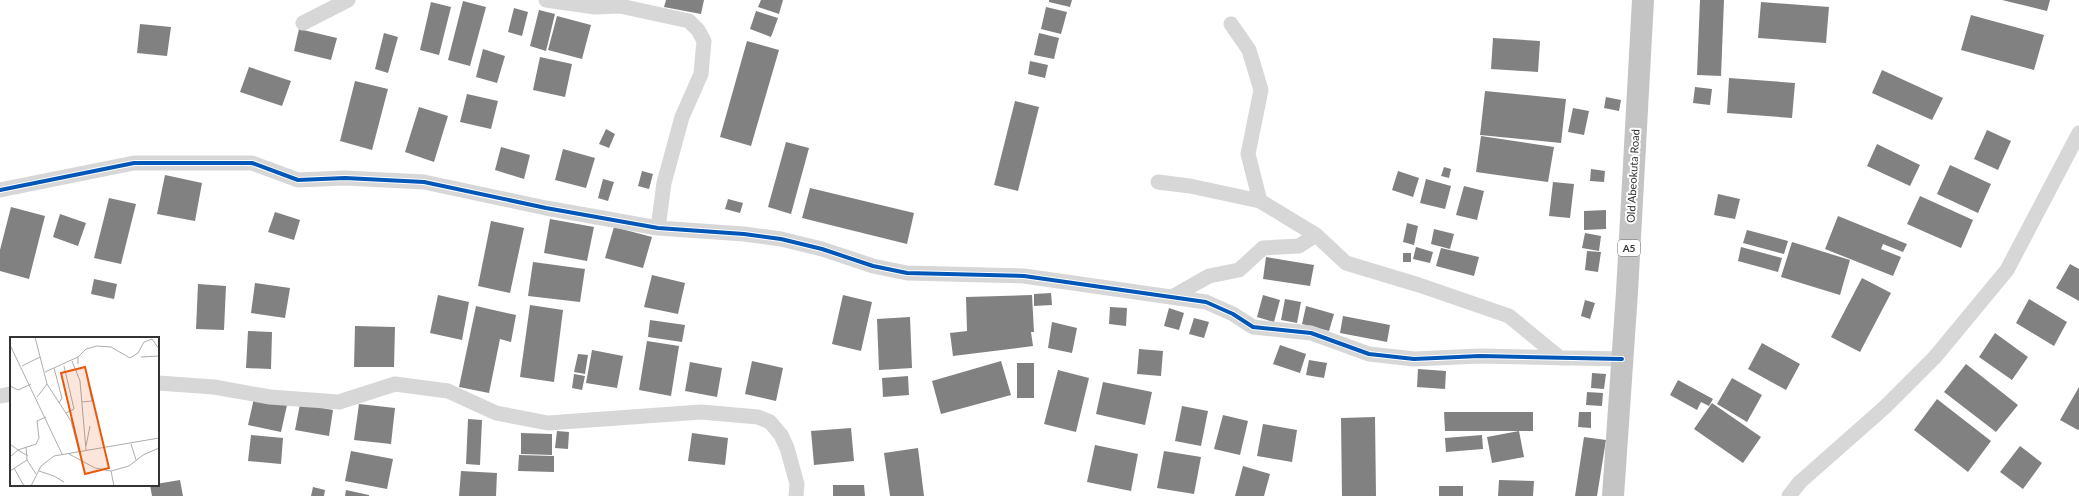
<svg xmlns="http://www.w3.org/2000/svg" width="2079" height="496" viewBox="0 0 2079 496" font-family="Lato,sans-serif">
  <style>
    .building { fill: #818181 }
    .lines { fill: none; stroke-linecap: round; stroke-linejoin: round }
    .street { stroke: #d7d7d7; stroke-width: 15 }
    .highway { stroke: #c4c4c4; stroke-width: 22 }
    .cycleway-casing { stroke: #fff; stroke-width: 6 }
    .cycleway { stroke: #0057b8; stroke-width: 4 }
    .labels { text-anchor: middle; stroke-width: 4; stroke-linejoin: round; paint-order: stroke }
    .shield { fill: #fff; stroke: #707070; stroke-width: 1 }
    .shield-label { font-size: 10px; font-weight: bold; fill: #333 }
    .street-label { font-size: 11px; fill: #333; stroke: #fff }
    .inset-road { fill: none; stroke: #adadad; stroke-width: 1 }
    .view { fill: #e8590c; fill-opacity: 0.15; stroke: #e8590c; stroke-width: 2 }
    .inset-edge { fill: none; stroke: #333; stroke-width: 2 }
  </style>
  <rect width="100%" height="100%" fill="#fff"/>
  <!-- building -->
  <path class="building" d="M666,0H704L701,14L664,7Z
    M761,0H783L779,14L758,7Z
    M1049,0H1072L1070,7L1049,2Z
    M1700,0H1724L1721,76L1697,75Z
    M2002,0H2050L2047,11Z
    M463,1L486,7L470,66L448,60Z
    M431,2L451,7L439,55L420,50Z
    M1761,2L1829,7L1826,43L1758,38Z
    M1046,7L1067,12L1061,34L1041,29Z
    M514,8L528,12L522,36L508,32Z
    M539,10L555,14L546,51L530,46Z
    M756,11L778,18L771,37L750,29Z
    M1971,15L2044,35L2034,70L1961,50Z
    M557,16L591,25L582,59L548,50Z
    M140,24L171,27L167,56L137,53Z
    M299,29L337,38L331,60L294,51Z
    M384,33L398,37L388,73L375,69Z
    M1039,33L1059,38L1054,59L1034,55Z
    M1493,38L1540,41L1538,72L1491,69Z
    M747,41L779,50L751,146L720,137Z
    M483,49L505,56L497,83L476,77Z
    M540,57L572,64L565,97L533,90Z
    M1030,61L1048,65L1045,78L1028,74Z
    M249,67L291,81L282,106L240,92Z
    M1882,70L1943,98L1932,120L1872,93Z
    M1729,78L1795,83L1792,118L1727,113Z
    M355,81L388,89L372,150L340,141Z
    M1695,87L1712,89L1710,105L1693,103Z
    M1485,91L1566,99L1561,143L1480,135Z
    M467,94L498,101L491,129L460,122Z
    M1606,97L1621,100L1619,111L1604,108Z
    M1015,101L1039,107L1018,191L994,185Z
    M419,107L448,116L434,162L405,152Z
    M1573,108L1589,111L1584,135L1568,132Z
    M606,129L615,134L609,148L599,144Z
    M1987,130L2011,141L1998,170L1974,159Z
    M1481,136L1554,147L1548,182L1476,172Z
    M786,142L809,148L791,214L768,207Z
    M1877,144L1920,165L1910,186L1867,166Z
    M501,147L530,155L524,179L495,170Z
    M563,149L595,158L586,188L555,180Z
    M1950,165L1991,184L1978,213L1937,194Z
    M1444,167L1451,169L1449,178L1441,176Z
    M1591,169L1605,171L1604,182L1590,181Z
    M642,171L653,174L649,189L638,186Z
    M1398,171L1419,178L1413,197L1392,190Z
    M165,175L202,183L195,221L157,214Z
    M603,179L614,182L608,201L598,198Z
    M1426,179L1451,186L1445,209L1420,203Z
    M1553,182L1574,184L1570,218L1549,216Z
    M1464,186L1484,191L1477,220L1456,215Z
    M810,188L914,213L907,244L802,218Z
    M1718,194L1740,199L1735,219L1714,215Z
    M1920,196L1973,220L1961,248L1907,224Z
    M109,198L136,204L121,264L94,258Z
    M728,199L743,203L740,213L725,209Z
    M11,207L45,216L29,279L0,271V250Z
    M1606,210V229L1584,230V211Z
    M275,212L300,220L294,240L268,232Z
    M60,214L86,223L78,246L53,237Z
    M1838,216L1907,244L1903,252L1883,244L1881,249L1901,257L1893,276L1825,249Z
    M550,219L594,227L587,261L544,253Z
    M491,221L524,228L510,293L478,286Z
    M1407,223L1418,226L1414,245L1403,242Z
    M614,227L652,237L643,268L605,258Z
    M1434,229L1454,234L1450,249L1431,244Z
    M1747,230L1788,241L1784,254L1743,243Z
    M1585,233L1601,236L1599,251L1582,248Z
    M1792,242L1850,260L1840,295L1781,277Z
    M1416,247L1433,252L1430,263L1413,259Z
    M1741,247L1782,258L1778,272L1738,261Z
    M1441,248L1479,257L1474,276L1436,266Z
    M1587,251L1601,252L1598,272L1585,270Z
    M1403,253H1411V262H1403Z
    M1266,257L1314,265L1310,286L1263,279Z
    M533,262L585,269L580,302L528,296Z
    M2070,264L2079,269V301L2056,288Z
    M652,275L685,283L678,314L644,307Z
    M1862,278L1891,293L1860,352L1831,337Z
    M94,279L117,284L114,299L91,294Z
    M255,283L290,288L285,318L251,313Z
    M198,284L226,286L224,330L196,329Z
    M1051,293L1052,305L1034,306V294Z
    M438,295L469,302L462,340L430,333Z
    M843,295L872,302L861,351L832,344Z
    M1032,295L1034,332H1031L1033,346L953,356L950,333L967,331L966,297Z
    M1263,295L1280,300L1274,322L1257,317Z
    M1285,299L1301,302L1297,323L1281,320Z
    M2029,299L2067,322L2054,346L2016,323Z
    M1585,300L1595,303L1590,319L1581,316Z
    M530,305L563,310L554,382L520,377Z
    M476,306L516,315L511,342L500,339L489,393L459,387Z
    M1306,306L1334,314L1329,331L1302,324Z
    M1110,307L1127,308L1126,326L1109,324Z
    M1169,308L1184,313L1179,330L1164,326Z
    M1343,316L1390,325L1387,342L1340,333Z
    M910,317L912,368L879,370L877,319Z
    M1194,318L1209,322L1204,338L1189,334Z
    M650,320L685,325L682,342L648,337Z
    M1052,322L1077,328L1072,353L1048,348Z
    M355,326L395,327L394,367H354Z
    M248,331L272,332L271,369L246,368Z
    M1995,333L2028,357L2012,380L1979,357Z
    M647,341L679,346L671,396L639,390Z
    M1762,343L1800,364L1786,390L1748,369Z
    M1280,345L1306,354L1300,373L1273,364Z
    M1139,349L1163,351L1161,376L1137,374Z
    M592,350L623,356L617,388L586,383Z
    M578,354L588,355L585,374L574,372Z
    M1309,360L1327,363L1324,378L1306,375Z
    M752,361L783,368L776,401L745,394Z
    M1001,361L1011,395L941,414L932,381Z
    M690,362L722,368L717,397L685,391Z
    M1017,363H1034V398H1017Z
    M1966,364L2018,405L1996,432L1944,392Z
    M1418,369L1446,371L1445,389L1417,387Z
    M1058,370L1089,378L1076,432L1044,424Z
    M1592,373L1606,374L1604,389L1591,388Z
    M574,374L585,376L582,390L572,388Z
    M908,376L909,395L883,397L882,378Z
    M1732,378L1762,395L1747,422L1717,404Z
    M1678,380L1713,399L1709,406L1701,402L1697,410L1670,395Z
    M1103,382L1152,392L1145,425L1096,414Z
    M2079,387V429L2078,430L2060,420Z
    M1587,392L1603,393L1602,406L1586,405Z
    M254,398L287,405L281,432L248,425Z
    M1937,399L1991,441L1968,472L1914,430Z
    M1712,403L1761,437L1743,463L1694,429Z
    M300,404L333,410L329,436L295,430Z
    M359,404L395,408L391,444L354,440Z
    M1182,406L1208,411L1201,446L1175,441Z
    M1444,412H1533V431H1445Z
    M1579,412H1591V428L1578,427Z
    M1223,415L1248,421L1240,455L1214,449Z
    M1375,417L1376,496H1342L1341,418Z
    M468,419L482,420L480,465L466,464Z
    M1263,424L1297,430L1292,462L1257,456Z
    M851,428L854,461L814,465L811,431Z
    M557,431L569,432L568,449L555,448Z
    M1519,431L1524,457L1492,463L1487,437Z
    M521,433L552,434V455L521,454Z
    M692,433L728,438L725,465L688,461Z
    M251,435L283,438L281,464L248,461Z
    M1482,435L1483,449L1446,452L1445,438Z
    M1584,437L1606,440L1597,496H1575Z
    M1095,445L1138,454L1131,491L1087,482Z
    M2020,446L2042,463L2023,489L2000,472Z
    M918,448L924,496H890L884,453Z
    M351,451L393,459L387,489L345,481Z
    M1164,451L1201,457L1194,494L1157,488Z
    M519,455L554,456V472L518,471Z
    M1243,466L1270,474L1264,496H1235Z
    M461,471L497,473L496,496H459Z
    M180,480L183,496H152L150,485Z
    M1499,480L1534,481L1533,496H1498Z
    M833,485H864L865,496H833Z
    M1439,486H1463V496H1439Z
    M313,487L325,490L324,496H311Z
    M346,490L369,495V496H345Z"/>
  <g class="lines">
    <!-- street -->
    <path class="street" d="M546,0L595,7L620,6L689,21L698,30L704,41L701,74L682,117L664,183L658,228
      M303,23L348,0
      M1231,24L1249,50L1261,90L1248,154L1260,201
      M1158,182L1190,186L1260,201L1316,235L1346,263L1419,285L1509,316L1560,358
      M0,190L134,163H252L298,180L345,178L424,182L546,208L658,228L744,234L781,239L822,249L873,266L907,273L1024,276L1206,302L1233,314L1253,327L1311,333L1369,354L1414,359L1480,356L1622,359
      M1172,297L1209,276L1239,270L1263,248L1299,246L1316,235
      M158,383L214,387L270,397L339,402L395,384L448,391L496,413L548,423L701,412L758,417L770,422L781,435L787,448L797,484L796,496
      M0,396L11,394
      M1789,496L1800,482L1885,407L1935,357L2007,270L2079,133"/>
    <!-- highway -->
    <path class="highway" d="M1613,496L1627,292L1643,0"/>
    <defs>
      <path id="cycleway" d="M0,190L134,163H252L298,180L345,178L424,182L546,208L658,228L744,234L781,239L822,249L873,266L907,273L1024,276L1206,302L1233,314L1253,327L1311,333L1369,354L1414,359L1480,356L1622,359"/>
    </defs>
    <!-- cycleway casing -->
    <use href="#cycleway" class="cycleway-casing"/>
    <!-- cycleway -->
    <use href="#cycleway" class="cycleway"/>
  </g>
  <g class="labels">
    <!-- shield labels -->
    <rect class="shield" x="1618" y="240" width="22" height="16" rx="3"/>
    <g class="shield-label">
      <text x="1629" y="252">A5</text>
    </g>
    <!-- street labels -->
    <g class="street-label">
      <text transform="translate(1633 176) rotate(-87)" y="4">Old Abeokuta Road</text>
    </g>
  </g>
  <!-- overview -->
  <g transform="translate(10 337)">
    <rect width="149" height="149" fill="#fff"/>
    <path class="inset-road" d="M25,0L37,47L27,60M0,8L52,117M68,20L76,12L87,9L101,10L120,21L128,16L134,5L142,2L149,12M131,20L149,19M62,24L70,44L76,113M12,29L30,20M54,29L64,72L56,76M44,31L52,61L49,66M35,35L68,20V27M37,47L61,84L69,114M0,49L8,53L21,47M72,65L82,64L78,45M0,107L8,113L26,107L29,101L27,84L36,80M121,107L126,123M76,109L80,89M16,110L17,123M59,117L85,131L101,134L119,129L133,118L149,111M0,120L8,113L18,119M4,131L14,149M0,134L17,123L26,137M29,134L44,139L54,145M101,134L104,149M21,149L31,129L44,119L149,101"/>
    <path class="view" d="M75,30L99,131L75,137L51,36Z"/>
    <rect width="149" height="149" class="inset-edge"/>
  </g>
</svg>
